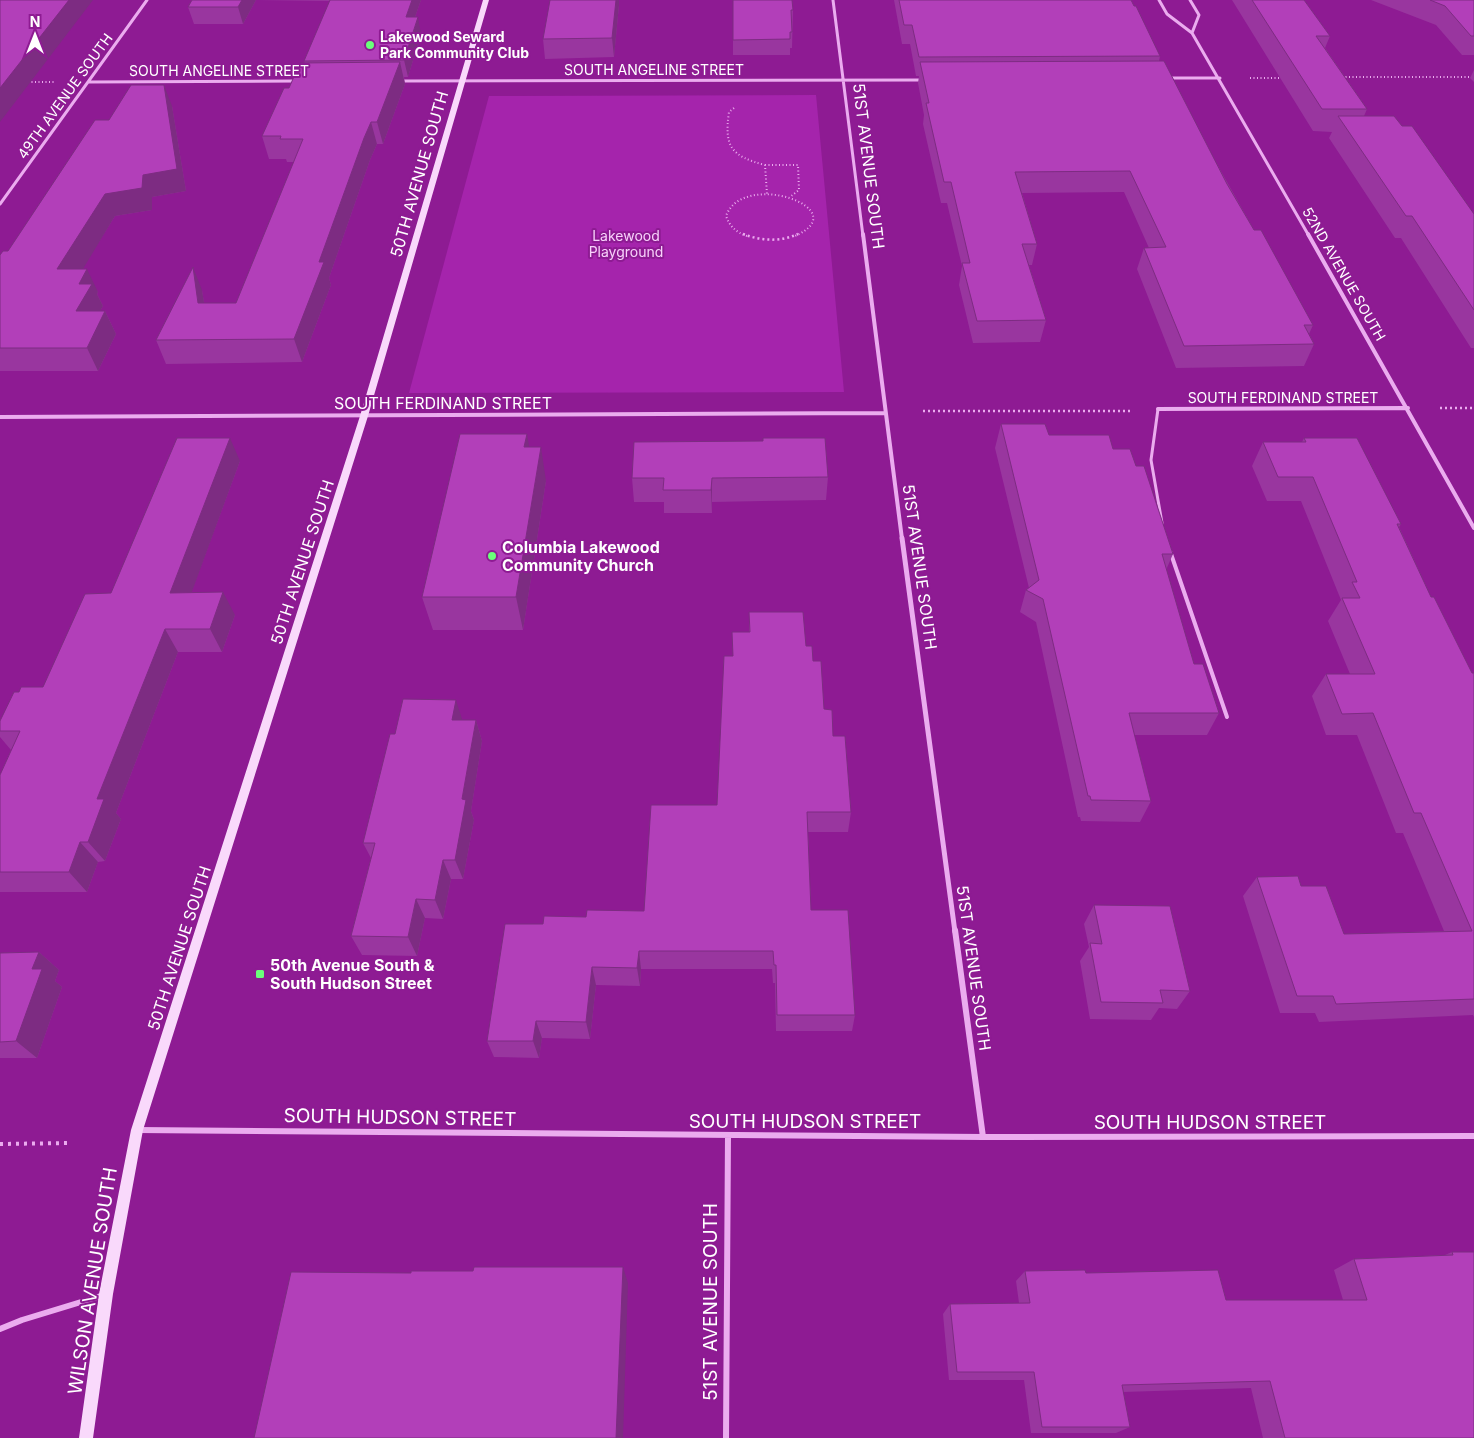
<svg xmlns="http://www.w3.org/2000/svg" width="1474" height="1438" viewBox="0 0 1474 1438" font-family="Inter,sans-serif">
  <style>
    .green { fill: #a524ac }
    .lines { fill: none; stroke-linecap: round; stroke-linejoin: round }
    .path-far2 { stroke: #ebacef; stroke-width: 2; stroke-dasharray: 1 2.5; stroke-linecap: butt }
    .path-far1 { stroke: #ebacef; stroke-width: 2.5; stroke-dasharray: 2 3; stroke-linecap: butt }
    .path { stroke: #ebacef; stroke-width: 4; stroke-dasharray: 3 5; stroke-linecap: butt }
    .lane-far1 { stroke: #ebacef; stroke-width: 3 }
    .lane { stroke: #ebacef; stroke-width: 4 }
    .street-far3 { stroke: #ebacef; stroke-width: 3 }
    .street-far2 { stroke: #ebacef; stroke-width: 4 }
    .street-far1 { stroke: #ebacef; stroke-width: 5 }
    .street { stroke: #ebacef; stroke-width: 6 }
    .secondary { fill: #f9d9fb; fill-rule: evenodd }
    .wall { fill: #99369f }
    .shaded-wall { fill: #7d2c82 }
    .building { fill: #b23fb9; stroke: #7d2c82 }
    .poi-dot { fill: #6aff7a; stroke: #8e1b93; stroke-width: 2 }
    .labels { text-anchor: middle; stroke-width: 4; stroke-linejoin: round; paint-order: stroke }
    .far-poi-label { font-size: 14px; font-weight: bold; fill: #fff; stroke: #8e1b93; text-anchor: start }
    .far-street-label { font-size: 14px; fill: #fff; stroke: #8e1b93 }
    .far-park-label { font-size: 14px; fill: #f8d2fb; stroke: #8e1b93 }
    .street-label { font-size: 16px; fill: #fff; stroke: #8e1b93 }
    .poi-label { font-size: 16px; font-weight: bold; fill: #fff; stroke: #8e1b93; text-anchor: start }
    .near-street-label { font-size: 19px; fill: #fff; stroke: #8e1b93 }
  </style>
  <rect width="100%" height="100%" fill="#8e1b93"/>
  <!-- green -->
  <path class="green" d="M816,95L844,392L409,393L489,96Z"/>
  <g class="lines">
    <!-- path-far2 -->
    <path class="path-far2" d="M1342,77H1474
      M1250,78H1283
      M28,82H54
      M734,108L729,112C724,147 731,156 765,165L767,194
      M765,165H798L799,190L790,197
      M747,236C736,232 730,227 726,216C743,169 857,209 795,236"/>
    <!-- path-far1 -->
    <path class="path-far1" d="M743,234C761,241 781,242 798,234
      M1440,408H1474
      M923,411H1132"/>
    <!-- path -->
    <path class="path" d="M0,1144L69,1143"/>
    <!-- lane-far1 -->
    <path class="lane-far1" d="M1158,409L1151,460L1162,523"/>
    <!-- lane -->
    <path class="lane" d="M1170,551L1227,717"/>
    <!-- street-far3 -->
    <path class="street-far3" d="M833,0L863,236
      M1159,0L1167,14L1192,33
      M1190,0L1199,15L1192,33L1309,236
      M1167,78H1220
      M399,81L923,80
      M89,82L298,81
      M0,204L147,0"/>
    <!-- street-far2 -->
    <path class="street-far2" d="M863,234L902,539
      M1308,234L1474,528
      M1158,409L1408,408
      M0,417L885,413"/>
    <!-- street-far1 -->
    <path class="street-far1" d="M902,538L955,932"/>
    <!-- street -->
    <path class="street" d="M955,930L983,1137
      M137,1130L983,1137L1474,1136
      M0,1329L22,1320L104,1295
      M726,1438L728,1135"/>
    <!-- secondary -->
    <path class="secondary" d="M483,0H489L368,416L143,1130L113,1294L93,1438H79L99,1294L131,1130L360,416Z"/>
  </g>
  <!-- wall -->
  <path class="wall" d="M192,0H421L415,17L421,34L408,77H404L405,84L383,144H377L370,160L329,278L331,285L302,362L166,364L156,340L202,290L204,303H236L294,162H287L286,159H269L262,136L289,88L305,63L304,61L330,1L256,0L243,24H194L188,7Z
    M733,0L793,10L792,48H790V55H733Z
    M894,0H1131L1160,56L1159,61L1254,230L1313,325L1309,334L1314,344L1304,366L1176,368L1137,269L1144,248H1149L1124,192L1022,193L1037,244L1032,265H1029L1046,320L1040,342L973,343L959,285L962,266L947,203H941L923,124L924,115L918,83L919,76H916L910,44H902Z
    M1232,0H1304L1330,36L1325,48L1367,109L1364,116L1402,126L1474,214V348H1471L1401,238H1395L1329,138L1332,132L1313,131Z
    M1371,0H1474V55H1462L1436,25Z
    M619,5L614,57L545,59L543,39Z
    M1474,70V82L1470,78Z
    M172,106L186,191L152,197V210L115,216L82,269L98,292L97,294L103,306L100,311H105L116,334L98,371H0V255L8,251L109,120Z
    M1001,424L1113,449L1136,466L1173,554L1166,570L1194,664L1219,713L1207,735H1134L1151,801L1140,822L1081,821L1080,817H1078L1036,622L1020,612L1026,590L1029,588L995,448Z
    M1304,438L1401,524L1399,527L1431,597L1472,673H1474V1017L1473,1015L1319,1022L1315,1013H1280L1243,896L1257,877L1301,886L1344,934L1444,931L1403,833H1396L1357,735H1326L1312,696L1326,674H1350L1328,621L1341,600L1301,501H1267L1252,466L1263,442H1302Z
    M529,447L546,481L523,630H433L422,597Z
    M240,461L191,593L235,615L222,652H178L116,813L121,819L105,861L98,862L87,892H0V775L11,750L0,737V721L19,692L43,687Z
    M828,477L826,500L712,502V513H664V502H634L632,478Z
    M749,612L806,646L813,661L824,709L833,736L851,812L848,832H808L811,910L855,1015L852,1031H776L775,983H773L772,969H641L640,986L596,985L590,1039L542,1038L539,1058L494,1057L487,1041L543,924L586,917L644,911L717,805L733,656L749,632Z
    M462,720H476L482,741L471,811L474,820L463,879H451L443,919L425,918L417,956L362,955L351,936L371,858L363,843L395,734Z
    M1094,905L1190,991L1177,1009L1159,1008L1151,1020L1090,1019L1080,961L1089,947L1084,924Z
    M39,952L59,970L55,981L62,987L37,1058H0V953Z
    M1452,1252H1474V1438H1263L1251,1388L1123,1392L1130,1427L1116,1433H1031L1024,1380H949L943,1314L950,1304L1019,1303L1016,1281L1025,1271L1086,1273L1226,1300H1343L1334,1270L1354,1259L1445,1255Z"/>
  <!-- shaded-wall -->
  <path class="shaded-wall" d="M69,0H93L0,122V88Z
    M242,0H256L243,24L238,7Z
    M412,0H421L409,34L406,17Z
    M616,0H619V5L614,57L612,38Z
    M418,17L421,34L408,77L404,60Z
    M400,62L405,84L383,144L377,122Z
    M164,85L172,106L186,191L152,197V210L115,216L69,292L57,269L105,194L143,175Z
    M371,122L377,144L370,160L329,278L331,285L302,362L294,339L319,262L364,138Z
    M193,267L202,290L208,327L198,303Z
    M87,269L98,292L97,294L103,306L87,334L76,311L79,284Z
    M105,311L116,334L98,371L87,348Z
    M527,434L533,468L524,447Z
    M230,438L240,461L183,616L170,593Z
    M541,447L546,481L523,630L516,597Z
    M712,478V513L711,490Z
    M223,592L235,615L222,652L210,629Z
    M165,629L178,652L116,813L121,819L105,861L88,842L97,799Z
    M456,700L463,722L452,720Z
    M476,720L482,741L471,811L474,820L463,879L455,860L462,799Z
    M80,842L98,862L87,892L69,872Z
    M443,860L451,879L443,919L435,900Z
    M416,899L425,918L417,956L408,937Z
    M639,951L641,969L640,986L637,968Z
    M39,952L59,970L55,981L62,987L37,1058L16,1041L32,969Z
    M592,967L596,985L590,1039L586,1022Z
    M536,1021L542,1038L539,1058L533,1041Z
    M623,1267L628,1283L623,1438H616Z"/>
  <!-- building -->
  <path class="building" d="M0,0H69L0,88Z
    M192,0H242L238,7H188Z
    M330,0H412L406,17H418L404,60L304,61Z
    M550,0H616L612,38L543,39Z
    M733,0H792L793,10H791L792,32H790V39L733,40Z
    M899,0H1131L1134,6H1136L1160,56L919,57L912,25H904Z
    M1252,0H1304L1330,36H1316L1367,109H1322Z
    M1430,0H1474V36H1471L1445,6Z
    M1164,61L1227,184L1254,230H1261L1313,325H1304L1314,344L1184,346L1144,248L1166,247L1130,171L1015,172L1037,244H1022L1046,320L977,321L962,263H970L951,182H944L926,103H929L920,62Z
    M400,62L377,122H371L364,138L319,262H324L294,339L156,340L193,267L198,303H236L303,139H280L281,136H262L284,88H289L300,63Z
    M131,85H164L177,169L143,175L142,188L105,194L57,269H87L79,284H92L76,311H105L87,348H0V255L3,251H8L95,120H109Z
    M1338,116H1394L1402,126H1412L1474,214V310L1412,216H1406Z
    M1001,424H1045L1049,435H1109L1113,449H1130L1136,466H1144L1173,554H1162L1194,664H1203L1219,713H1129L1151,801L1091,800L1090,796H1088L1043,599L1026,590L1039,580Z
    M460,434H527L524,447H541L516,597H422Z
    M177,438H230L170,593L223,592L210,629H165L97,799H104L88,842H80L69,872H0V775L20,731H0V721L14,692H19L21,687H43L85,594L111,593Z
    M763,438H825L828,477L712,478L711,490H663L664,478H632L634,442L763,441Z
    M1304,438H1357L1401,524H1397L1431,597H1434L1472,673H1474V999L1336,1004L1333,996H1297L1257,877L1298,876L1301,886H1326L1344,934L1472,931L1421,813H1414L1373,713L1342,714L1326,674H1375L1342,598H1360L1352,582H1357L1313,477H1278L1263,442H1306Z
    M749,612H803L806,646H812L813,661H821L824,709L832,710L833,736H845L851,812H807L811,910H848L855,1015H777L776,965H774L773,951H639L637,968L592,967L586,1022L536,1021L533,1041H487L505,924H543L544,916L586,917L587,910L644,911L651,805H717L724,656H733L732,632H750Z
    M403,699L456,700L452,720H476L462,799L466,800L455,860H443L435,900L416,899L408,937L351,936L375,843H363L390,734H395Z
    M1094,905L1170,906L1190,991L1160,990L1163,1003L1101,1002L1090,943L1102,944Z
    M39,952L32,969H42L16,1041L0,1042V953Z
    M1452,1252H1474V1438H1285L1270,1381L1122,1385L1130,1427H1042L1034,1372H957L950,1304L1030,1303L1025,1271L1085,1270L1086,1273L1218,1270L1226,1300H1367L1354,1259L1453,1255Z
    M474,1267H623L616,1438H254L291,1272L411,1273V1271H473Z"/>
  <!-- markers -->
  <g class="poi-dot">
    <circle cx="370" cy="45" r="5"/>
    <circle cx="492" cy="556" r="5"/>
    <rect x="255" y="969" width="10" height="10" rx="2.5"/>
  </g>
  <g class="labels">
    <!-- far-poi labels -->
    <g class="far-poi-label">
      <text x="380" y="42">Lakewood Seward<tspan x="380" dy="16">Park Community Club</tspan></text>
    </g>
    <!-- far-street labels -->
    <g class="far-street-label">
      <text x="654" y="75">SOUTH ANGELINE STREET</text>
      <text x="219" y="76">SOUTH ANGELINE STREET</text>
      <text transform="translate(65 96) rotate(-54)" y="5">49TH AVENUE SOUTH</text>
      <text transform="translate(1344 274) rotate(60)" y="5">52ND AVENUE SOUTH</text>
      <text x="1283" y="403">SOUTH FERDINAND STREET</text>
    </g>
    <!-- far-park labels -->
    <g class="far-park-label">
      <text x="626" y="241">Lakewood<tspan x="626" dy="16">Playground</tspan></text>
    </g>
    <!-- street labels -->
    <g class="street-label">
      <text transform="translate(869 166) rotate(83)" y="6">51ST AVENUE SOUTH</text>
      <text transform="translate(419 174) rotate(-74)" y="6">50TH AVENUE SOUTH</text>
      <text x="443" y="409">SOUTH FERDINAND STREET</text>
      <text transform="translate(302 562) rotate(-72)" y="6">50TH AVENUE SOUTH</text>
      <text transform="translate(920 567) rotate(82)" y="6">51ST AVENUE SOUTH</text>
      <text transform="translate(179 948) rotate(-72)" y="6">50TH AVENUE SOUTH</text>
      <text transform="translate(974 968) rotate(82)" y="6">51ST AVENUE SOUTH</text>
    </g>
    <!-- poi labels -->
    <g class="poi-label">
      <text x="502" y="553">Columbia Lakewood<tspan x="502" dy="18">Community Church</tspan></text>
      <text x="270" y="971">50th Avenue South &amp;<tspan x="270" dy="18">South Hudson Street</tspan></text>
    </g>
    <!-- near-street labels -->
    <g class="near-street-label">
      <text transform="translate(400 1117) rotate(1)" y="7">SOUTH HUDSON STREET</text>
      <text x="805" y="1128">SOUTH HUDSON STREET</text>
      <text x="1210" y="1129">SOUTH HUDSON STREET</text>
      <text transform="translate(92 1281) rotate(-81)" y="7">WILSON AVENUE SOUTH</text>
      <text transform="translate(710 1302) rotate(-90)" y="7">51ST AVENUE SOUTH</text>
    </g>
  </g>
  <!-- north arrow -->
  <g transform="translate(35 35)" stroke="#8e1b93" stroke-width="4" paint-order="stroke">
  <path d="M0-4L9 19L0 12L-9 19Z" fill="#ffffff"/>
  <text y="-8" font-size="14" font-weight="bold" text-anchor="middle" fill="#ffffff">N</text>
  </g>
</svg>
